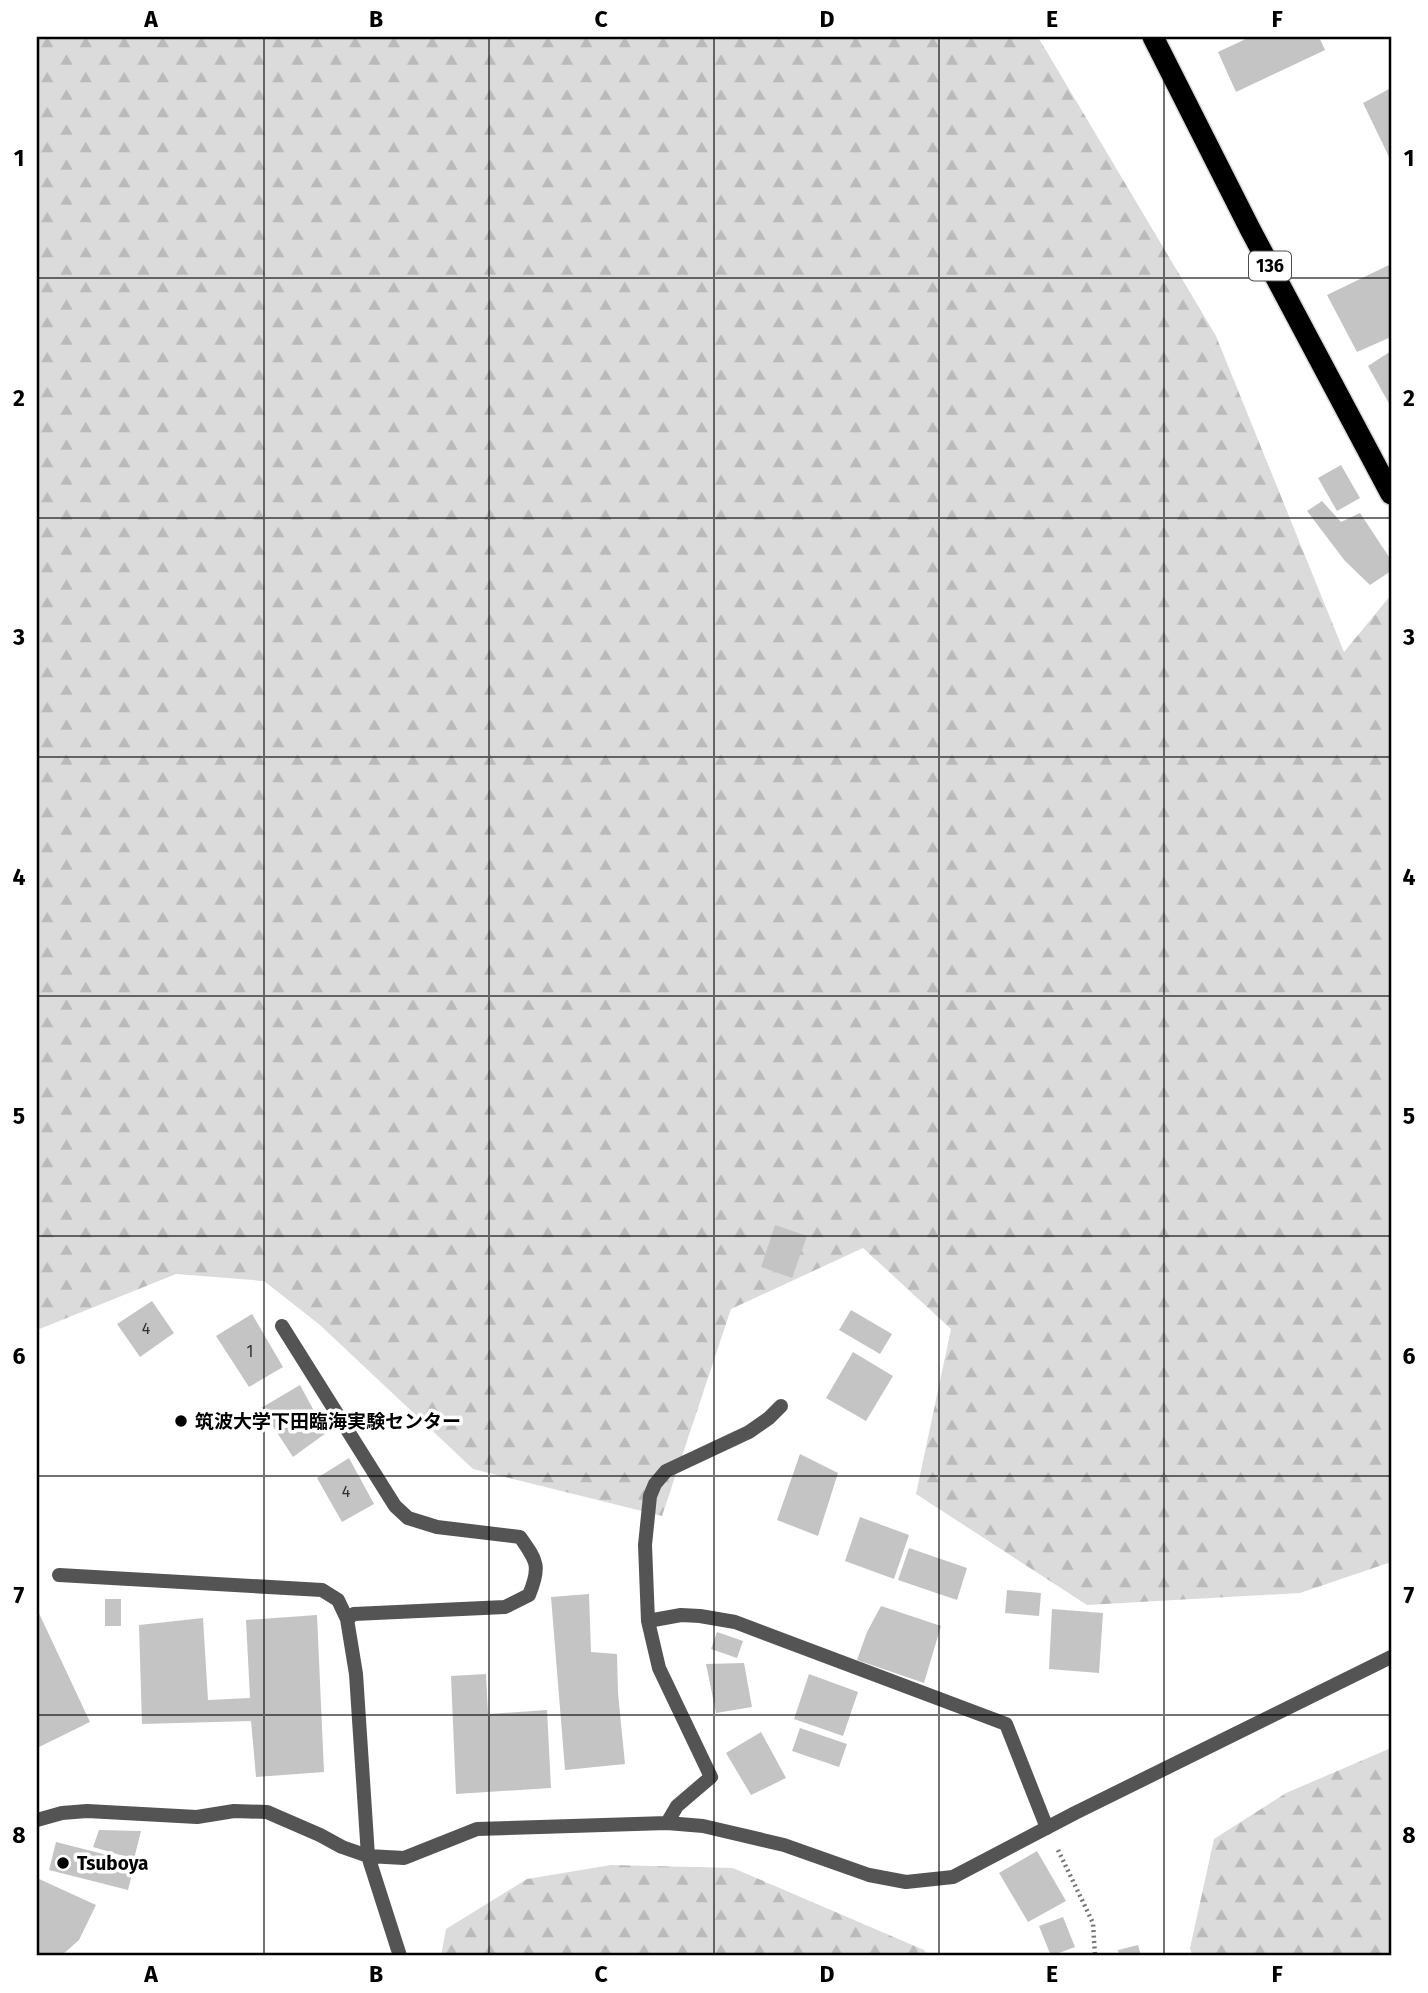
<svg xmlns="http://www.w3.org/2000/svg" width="1428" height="1993" viewBox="0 0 1428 1993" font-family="'Fira Sans','Noto Sans JP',sans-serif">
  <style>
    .forest { fill: url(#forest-firs) }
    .building { fill: #c4c4c4 }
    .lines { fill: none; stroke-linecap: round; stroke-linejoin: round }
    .highway-casing { stroke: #dbdbdb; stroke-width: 24 }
    .path { stroke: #767676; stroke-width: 4.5; stroke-dasharray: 2 3.5; stroke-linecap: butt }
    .street { stroke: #545454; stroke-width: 14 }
    .highway { stroke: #000; stroke-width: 21 }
    .grid { fill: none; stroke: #000; stroke-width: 2; stroke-opacity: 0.55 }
    .poi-dot { fill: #000; stroke: #fff; stroke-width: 2.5 }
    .labels { text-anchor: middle; stroke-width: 7; stroke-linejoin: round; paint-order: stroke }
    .number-label { font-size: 16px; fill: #313131 }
    .shield { fill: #fff; stroke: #4c4c4c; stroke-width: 2 }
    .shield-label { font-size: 18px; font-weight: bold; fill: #000 }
    .poi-label { font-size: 19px; font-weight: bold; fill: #000; stroke: #fff; text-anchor: start }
    .neatline { fill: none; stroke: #000; stroke-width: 2.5 }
    .grid-label { font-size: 23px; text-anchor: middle; font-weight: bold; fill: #000 }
  </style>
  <defs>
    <pattern id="forest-firs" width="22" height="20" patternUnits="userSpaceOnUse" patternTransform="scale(1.75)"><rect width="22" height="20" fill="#dbdbdb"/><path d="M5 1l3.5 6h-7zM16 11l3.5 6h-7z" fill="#bababa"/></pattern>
  </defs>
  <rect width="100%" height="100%" fill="#fff"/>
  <!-- forest -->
  <path class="forest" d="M37,37H1038L1216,336L1344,652L1391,595V1562L1300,1593L1087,1605L916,1494L951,1329L863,1248L731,1309L662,1516L473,1469L320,1325L264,1281L176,1274L37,1330Z
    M1391,1748V1956H1192L1190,1948L1214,1839L1286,1793Z
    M611,1865L733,1868L924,1950L929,1956H441L446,1929L527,1879Z"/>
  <!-- building -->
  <path class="building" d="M1250,37H1319L1325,50L1236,92L1218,52Z
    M1391,88V161L1363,103Z
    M1391,264V337L1357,352L1327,295Z
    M1391,351V407L1368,366Z
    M1341,465L1360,498L1337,511L1318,478Z
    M1322,501L1341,522L1360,513L1391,560V571L1370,585L1345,561L1307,511Z
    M775,1225L807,1236L792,1278L761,1267Z
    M152,1301L174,1333L140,1357L117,1324Z
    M851,1310L892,1334L880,1354L839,1330Z
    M252,1314L283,1367L249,1387L216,1336Z
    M853,1352L893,1376L866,1421L826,1398Z
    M300,1385L326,1433L293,1457L261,1408Z
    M800,1454L838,1473L818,1536L777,1520Z
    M349,1458L374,1504L342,1522L317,1478Z
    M860,1517L909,1535L894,1579L845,1561Z
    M909,1548L967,1568L957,1600L898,1580Z
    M1007,1590L1041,1593L1039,1616L1005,1613Z
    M589,1594L591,1652L617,1654L618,1693L625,1764L565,1770L551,1597Z
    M105,1599H121V1626H105Z
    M881,1606L941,1626L924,1683L857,1660L867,1632Z
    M37,1609L90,1722L37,1748Z
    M1052,1609L1103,1613L1099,1673L1049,1669Z
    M317,1615L324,1772L256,1777L251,1721L142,1724L139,1625L203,1618L208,1700L250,1698L246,1620Z
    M717,1632L743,1641L737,1658L711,1649Z
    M744,1663L752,1707L716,1713L706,1664Z
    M486,1674L488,1714L547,1710L551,1788L456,1794L451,1676Z
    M809,1674L858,1692L843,1736L794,1719Z
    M800,1728L847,1744L839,1767L792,1751Z
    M761,1732L786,1778L751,1795L726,1753Z
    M99,1830L141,1831L134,1859L93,1847Z
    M56,1842L135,1862L128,1890L49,1870Z
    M1037,1851L1066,1901L1028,1922L999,1873Z
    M37,1878L96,1905L79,1940L61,1956H37Z
    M1063,1917L1075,1947L1051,1956L1039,1926Z
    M1138,1945L1141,1956H1119L1118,1950Z"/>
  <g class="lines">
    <defs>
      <path id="highway" d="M1153,37L1250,229L1391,494"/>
    </defs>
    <!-- highway casing -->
    <use href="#highway" class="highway-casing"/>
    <!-- path -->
    <path class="path" d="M1058,1850L1093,1923L1095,1956"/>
    <!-- street -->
    <path class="street" d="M282,1326L395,1506L408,1518L437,1527L520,1537C537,1561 541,1566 529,1595L505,1607L354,1614L347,1619
      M59,1575L322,1590L338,1600L347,1619L356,1674L368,1856L400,1956
      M648,1621L681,1615L700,1616L735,1622L1006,1724L1047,1828
      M37,1820L62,1813L87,1811L197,1817L234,1811L267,1812L320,1835L342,1847L368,1856L404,1858L477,1829L667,1823L703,1826L784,1845L869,1875L906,1882L953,1877L1075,1813L1391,1657
      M667,1823L677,1806L711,1777L659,1668L648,1621L645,1545L650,1496L655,1484L666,1471L749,1432L769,1418L781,1406"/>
    <!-- highway -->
    <use href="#highway" class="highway"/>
  </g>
  <!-- grid -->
  <path class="grid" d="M264,37V1956M489,37V1956M714,37V1956M939,37V1956M1164,37V1956M37,278H1391M37,518H1391M37,757H1391M37,996H1391M37,1236H1391M37,1476H1391M37,1715H1391"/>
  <!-- markers -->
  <g class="poi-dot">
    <circle cx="181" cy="1421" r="7"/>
    <circle cx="63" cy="1863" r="7"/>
  </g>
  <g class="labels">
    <!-- number labels -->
    <g class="number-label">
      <text x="146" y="1334">4</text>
      <text x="250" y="1357">1</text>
      <text x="346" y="1497">4</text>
    </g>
    <!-- shield labels -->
    <rect class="shield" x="1249" y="251.5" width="42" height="29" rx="5"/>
    <g class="shield-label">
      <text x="1270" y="272">136</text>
    </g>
    <!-- poi labels -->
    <g class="poi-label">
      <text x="195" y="1428">筑波大学下田臨海実験センター</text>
      <text x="77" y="1870">Tsuboya</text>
    </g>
  </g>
  <!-- border -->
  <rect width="1428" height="1993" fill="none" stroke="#ffffff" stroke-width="77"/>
  <rect x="38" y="38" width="1352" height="1916" class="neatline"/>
  <g class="grid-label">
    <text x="151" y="27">A</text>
    <text x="376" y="27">B</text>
    <text x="601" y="27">C</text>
    <text x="827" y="27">D</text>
    <text x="1052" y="27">E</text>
    <text x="1277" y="27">F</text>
    <text x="19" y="166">1</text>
    <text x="1409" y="166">1</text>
    <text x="19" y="406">2</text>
    <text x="1409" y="406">2</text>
    <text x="19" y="645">3</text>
    <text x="1409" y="645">3</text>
    <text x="19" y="885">4</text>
    <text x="1409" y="885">4</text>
    <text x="19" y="1124">5</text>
    <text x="1409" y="1124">5</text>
    <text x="19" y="1364">6</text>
    <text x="1409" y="1364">6</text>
    <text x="19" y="1603">7</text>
    <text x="1409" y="1603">7</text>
    <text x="19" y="1843">8</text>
    <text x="1409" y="1843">8</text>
    <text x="151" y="1982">A</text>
    <text x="376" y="1982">B</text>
    <text x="601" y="1982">C</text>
    <text x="827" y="1982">D</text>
    <text x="1052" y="1982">E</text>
    <text x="1277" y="1982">F</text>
  </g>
</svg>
